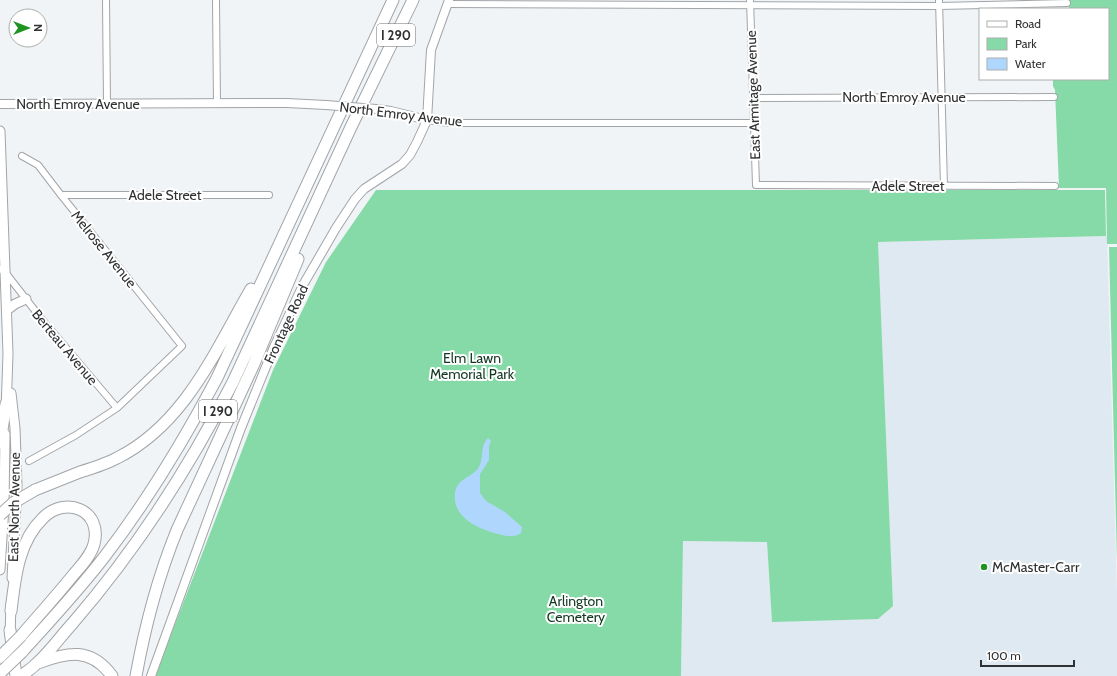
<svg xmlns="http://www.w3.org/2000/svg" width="1117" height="676" viewBox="0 0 1117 676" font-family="Cabin,sans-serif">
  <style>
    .built { fill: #dfe9f1 }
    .green { fill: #86daa7 }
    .water { fill: #afd7fd }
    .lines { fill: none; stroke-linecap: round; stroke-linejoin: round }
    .street-casing { stroke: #a2a5a8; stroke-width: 8 }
    .secondary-casing { stroke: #a2a5a8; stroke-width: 10 }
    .primary-casing { stroke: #a2a5a8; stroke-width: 11 }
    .highway-casing { stroke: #a2a5a8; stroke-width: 13 }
    .street { stroke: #fff; stroke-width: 6 }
    .secondary { stroke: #fff; stroke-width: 8 }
    .primary { stroke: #fff; stroke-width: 9 }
    .highway { stroke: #fff; stroke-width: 11 }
    .secondary-bridge-casing { stroke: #a2a5a8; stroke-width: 10; stroke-linecap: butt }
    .highway-bridge-casing { stroke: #a2a5a8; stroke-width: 13; stroke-linecap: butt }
    .secondary-bridge { stroke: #fff; stroke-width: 8 }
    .highway-bridge { stroke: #fff; stroke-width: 11 }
    .poi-dot { fill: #209320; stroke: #fff; stroke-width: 1.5 }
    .labels { text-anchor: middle; stroke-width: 4; stroke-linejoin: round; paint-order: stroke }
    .shield { fill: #fff; stroke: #6e6f70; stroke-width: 1 }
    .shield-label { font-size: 13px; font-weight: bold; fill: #303132 }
    .street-label { font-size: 14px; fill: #303132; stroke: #fff }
    .park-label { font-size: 14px; fill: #123722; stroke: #fff }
    .poi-label { font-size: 14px; fill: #303132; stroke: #fff; text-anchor: start }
  </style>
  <rect width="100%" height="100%" fill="#f1f4f6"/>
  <!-- built -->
  <path class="built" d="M1107,236L1117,595V676H681L683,541L767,542L772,621L893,606L878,242Z"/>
  <!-- green -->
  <path class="green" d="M1069,0H1117V244H1107L1106,188H1059L1055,90L1053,86V79H1108V9H1069Z
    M376,190H1105L1106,236L878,242L893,606L878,619L772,622L767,542L683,541L681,676H155L273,370L326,262Z
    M1109,247H1117V561Z"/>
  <!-- water -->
  <path class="water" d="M488,438L491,441L489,446V460L480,474V493L486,501L505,512L522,527L521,533C514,538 506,536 498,534C479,529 452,518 455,493C457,478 472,478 479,467C484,458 480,445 488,438Z"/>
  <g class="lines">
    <defs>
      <path id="street" d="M106,0L107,103
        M216,0L217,104
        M750,0L756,185L1055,186
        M939,0L944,186
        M447,4L939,6L1067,3
        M753,98L1054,97
        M427,120L449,123H754
        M22,156L38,165L61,195L182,346L117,408L76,435L29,461
        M61,195H269
        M0,269L5,272L40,317L117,408"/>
      <path id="secondary" d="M0,104L287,103L326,105
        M376,109L391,111L427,120
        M151,676L241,428L274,347L303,285L336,228L355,199L364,189L402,164L410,155L417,142L427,120L431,50L449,0"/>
      <path id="primary" d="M0,131L8,354L6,411
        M7,310L15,304L26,299
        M11,393L15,428L17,486L12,578
        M0,570L4,506L5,434
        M10,636L11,604"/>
      <path id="highway" d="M0,443L6,404
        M35,490C50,484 65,478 80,472C93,468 106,464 117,458C185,424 215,351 251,289
        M11,611C15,578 18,542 43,518C65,495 103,510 94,544C91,555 82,565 74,574C57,595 39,615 21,636
        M10,630L16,676
        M22,652C50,621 79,590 105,556C148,500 184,440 217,378L393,0
        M38,663C68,652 91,647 112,676
        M21,676C26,672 31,669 35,665C49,653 60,637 72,624C136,550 189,468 233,382L351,127L413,0
        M136,676C145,626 158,577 177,530L253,366L298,259"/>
    </defs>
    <!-- street casing -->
    <use href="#street" class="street-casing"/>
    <!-- secondary casing -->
    <use href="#secondary" class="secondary-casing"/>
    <!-- primary casing -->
    <use href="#primary" class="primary-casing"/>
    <!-- highway casing -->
    <use href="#highway" class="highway-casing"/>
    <!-- street -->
    <use href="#street" class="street"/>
    <!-- secondary -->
    <use href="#secondary" class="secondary"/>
    <!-- primary -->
    <use href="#primary" class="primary"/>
    <!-- highway -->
    <use href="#highway" class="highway"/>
    <defs>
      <path id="secondary-bridge" d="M326,105L376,109"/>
      <path id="highway-bridge" d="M0,515L13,503L35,490
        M0,657L21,636
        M0,673L22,652"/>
    </defs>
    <!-- secondary-bridge casing -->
    <use href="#secondary-bridge" class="secondary-bridge-casing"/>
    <!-- highway-bridge casing -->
    <use href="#highway-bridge" class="highway-bridge-casing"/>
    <!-- secondary-bridge -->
    <use href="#secondary-bridge" class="secondary-bridge"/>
    <!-- highway-bridge -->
    <use href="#highway-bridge" class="highway-bridge"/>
  </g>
  <!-- markers -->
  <circle class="poi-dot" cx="984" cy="567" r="4"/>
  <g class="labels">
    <!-- shield labels -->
    <g class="shield">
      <rect x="377" y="24" width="38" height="22" rx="3"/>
      <rect x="199" y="400" width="38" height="22" rx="3"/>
    </g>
    <g class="shield-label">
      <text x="396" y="40">I 290</text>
      <text x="218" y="416">I 290</text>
    </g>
    <!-- street labels -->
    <g class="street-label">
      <text transform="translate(753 95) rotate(-92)" y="5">East Armitage Avenue</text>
      <text x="904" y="102">North Emroy Avenue</text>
      <text x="78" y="109">North Emroy Avenue</text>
      <text transform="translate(401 114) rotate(7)" y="5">North Emroy Avenue</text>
      <text x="908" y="191">Adele Street</text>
      <text x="165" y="200">Adele Street</text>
      <text transform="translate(104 249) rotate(51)" y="5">Melrose Avenue</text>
      <text transform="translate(286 324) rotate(-65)" y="5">Frontage Road</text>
      <text transform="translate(65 347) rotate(50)" y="5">Berteau Avenue</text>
      <text transform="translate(14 507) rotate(-89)" y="5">East North Avenue</text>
    </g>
    <!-- park labels -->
    <g class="park-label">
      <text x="472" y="363">Elm Lawn<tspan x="472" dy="16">Memorial Park</tspan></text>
      <text x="576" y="606">Arlington<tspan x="576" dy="16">Cemetery</tspan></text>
    </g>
    <!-- poi labels -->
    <g class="poi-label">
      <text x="992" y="572">McMaster-Carr</text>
    </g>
  </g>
  <!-- legend -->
  <rect x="979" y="8" width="130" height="72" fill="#ffffff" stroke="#acadad"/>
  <rect x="987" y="21" width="20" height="6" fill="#ffffff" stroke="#acadad"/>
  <text x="1015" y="28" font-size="12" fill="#303132">Road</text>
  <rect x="987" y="38" width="20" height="12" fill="#86daa7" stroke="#acadad"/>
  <text x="1015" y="48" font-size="12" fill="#303132">Park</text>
  <rect x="987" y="58" width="20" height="12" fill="#afd7fd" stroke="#acadad"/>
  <text x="1015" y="68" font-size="12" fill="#303132">Water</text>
  <!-- north arrow -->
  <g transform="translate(28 28) rotate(90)"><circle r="19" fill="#ffffff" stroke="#acadad"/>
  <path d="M0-3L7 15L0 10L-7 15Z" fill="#209320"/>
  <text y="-6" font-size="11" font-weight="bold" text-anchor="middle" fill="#303132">N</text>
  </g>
  <!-- scale -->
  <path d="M981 660v6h93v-6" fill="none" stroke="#303132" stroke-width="2"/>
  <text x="987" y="660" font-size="12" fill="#303132" stroke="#ffffff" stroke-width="3" paint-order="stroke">100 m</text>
</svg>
